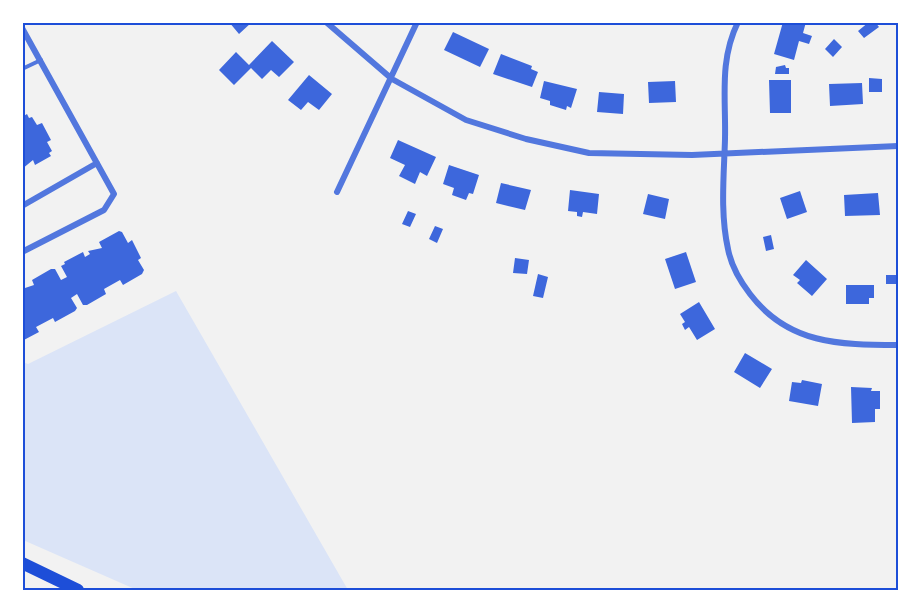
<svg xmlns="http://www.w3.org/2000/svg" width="921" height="613" viewBox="0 0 921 613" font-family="Arial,sans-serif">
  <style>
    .green { fill: #dbe4f7 }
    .building { fill: #3d67dc }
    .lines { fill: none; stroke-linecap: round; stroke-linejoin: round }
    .service { stroke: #5277de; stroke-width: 4 }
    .minor { stroke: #5277de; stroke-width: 6 }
    .motorway { stroke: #1d4ed8; stroke-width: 12 }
    .neatline { fill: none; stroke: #1d4ed8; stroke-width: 2 }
  </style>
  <rect width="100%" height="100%" fill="#f2f2f2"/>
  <!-- green -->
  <path class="green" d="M176,291L348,590H137L23,540V362L28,364Z"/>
  <!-- building -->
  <path class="building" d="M229,22H252L239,34Z
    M783,22H806L803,33L812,36L809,44L799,41L794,60L774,54Z
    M869,22H875L879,27L864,38L858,31Z
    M453,32L489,49L480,67L444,50Z
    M834,39L842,47L833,57L825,49Z
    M272,41L294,62L279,77L271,70L262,79L251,68L234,85L219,70L236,52L249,65Z
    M501,54L532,66L531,69L538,72L532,87L493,74Z
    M785,65L786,68H789V74H775L776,67Z
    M309,75L332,94L319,110L308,102L301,110L288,100Z
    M869,78L882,79V92H869Z
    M769,80H791V113H770Z
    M544,81L577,89L571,108L567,106L566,110L550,105V101L540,98Z
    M675,81L676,102L649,103L648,82Z
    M862,83L863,104L830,106L829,84Z
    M599,92L624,94L623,114L597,112Z
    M27,114L29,118L32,117L37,125L42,123L51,140L47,142L52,151L49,153L51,156L35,165L33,160L22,169V117Z
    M398,140L436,157L427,176L420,172L415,184L399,176L405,165L390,158Z
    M449,165L479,175L473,194L469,193L466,200L452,195L454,188L443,184Z
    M501,183L531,190L525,210L496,203Z
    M570,190L599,194L597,214L583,212L582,217L577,216V212L568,211Z
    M800,191L807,212L787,219L780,198Z
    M878,193L880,215L845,216L844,195Z
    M648,194L669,199L665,219L643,214Z
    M408,211L416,214L410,227L402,224Z
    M435,226L443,229L437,243L429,239Z
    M119,231L122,232L128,243L132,240L141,258L138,260L144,270L142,274L123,285L120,280L104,289L106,294L87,305H83L77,294L71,298L77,308L75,311L55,322L53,318L36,327L39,332L22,341V289L34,285L32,280L51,269H55L61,280L67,277L61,266L65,264L64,262L83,252L85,257L90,254L88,251L102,248L99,242Z
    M771,235L774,249L766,251L763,237Z
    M686,252L696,282L675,289L665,259Z
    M515,258L529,260L527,274L513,273Z
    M806,260L827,279L812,296L797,283L800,280L793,275Z
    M538,274L548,277L543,298L533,296Z
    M886,275H897V284H886Z
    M846,285H874V298H869V304H846Z
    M699,302L715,329L697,340L689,327L685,330L682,324L685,322L680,314Z
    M745,353L772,369L760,388L734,372Z
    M802,380L822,384L818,406L789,401L792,382L801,383Z
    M851,387L872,388L871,391H880V409H875V422L852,423Z"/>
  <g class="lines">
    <!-- service -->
    <path class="service" d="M22,69L41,60"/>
    <!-- minor -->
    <path class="minor" d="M326,22L392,79L466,120L526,139L589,153L692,155L898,146
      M738,22C719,61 726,98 725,139C724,175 720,213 728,249C731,265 740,281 750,294C788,344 839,345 898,345
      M22,28L114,194L104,210L22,252
      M337,192L417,22
      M22,206L97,163"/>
    <!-- motorway -->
    <path class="motorway" d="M22,563L78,590"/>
  </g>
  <!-- border -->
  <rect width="921" height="613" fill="none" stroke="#ffffff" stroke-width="48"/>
  <rect x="24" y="24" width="873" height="565" class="neatline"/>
</svg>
